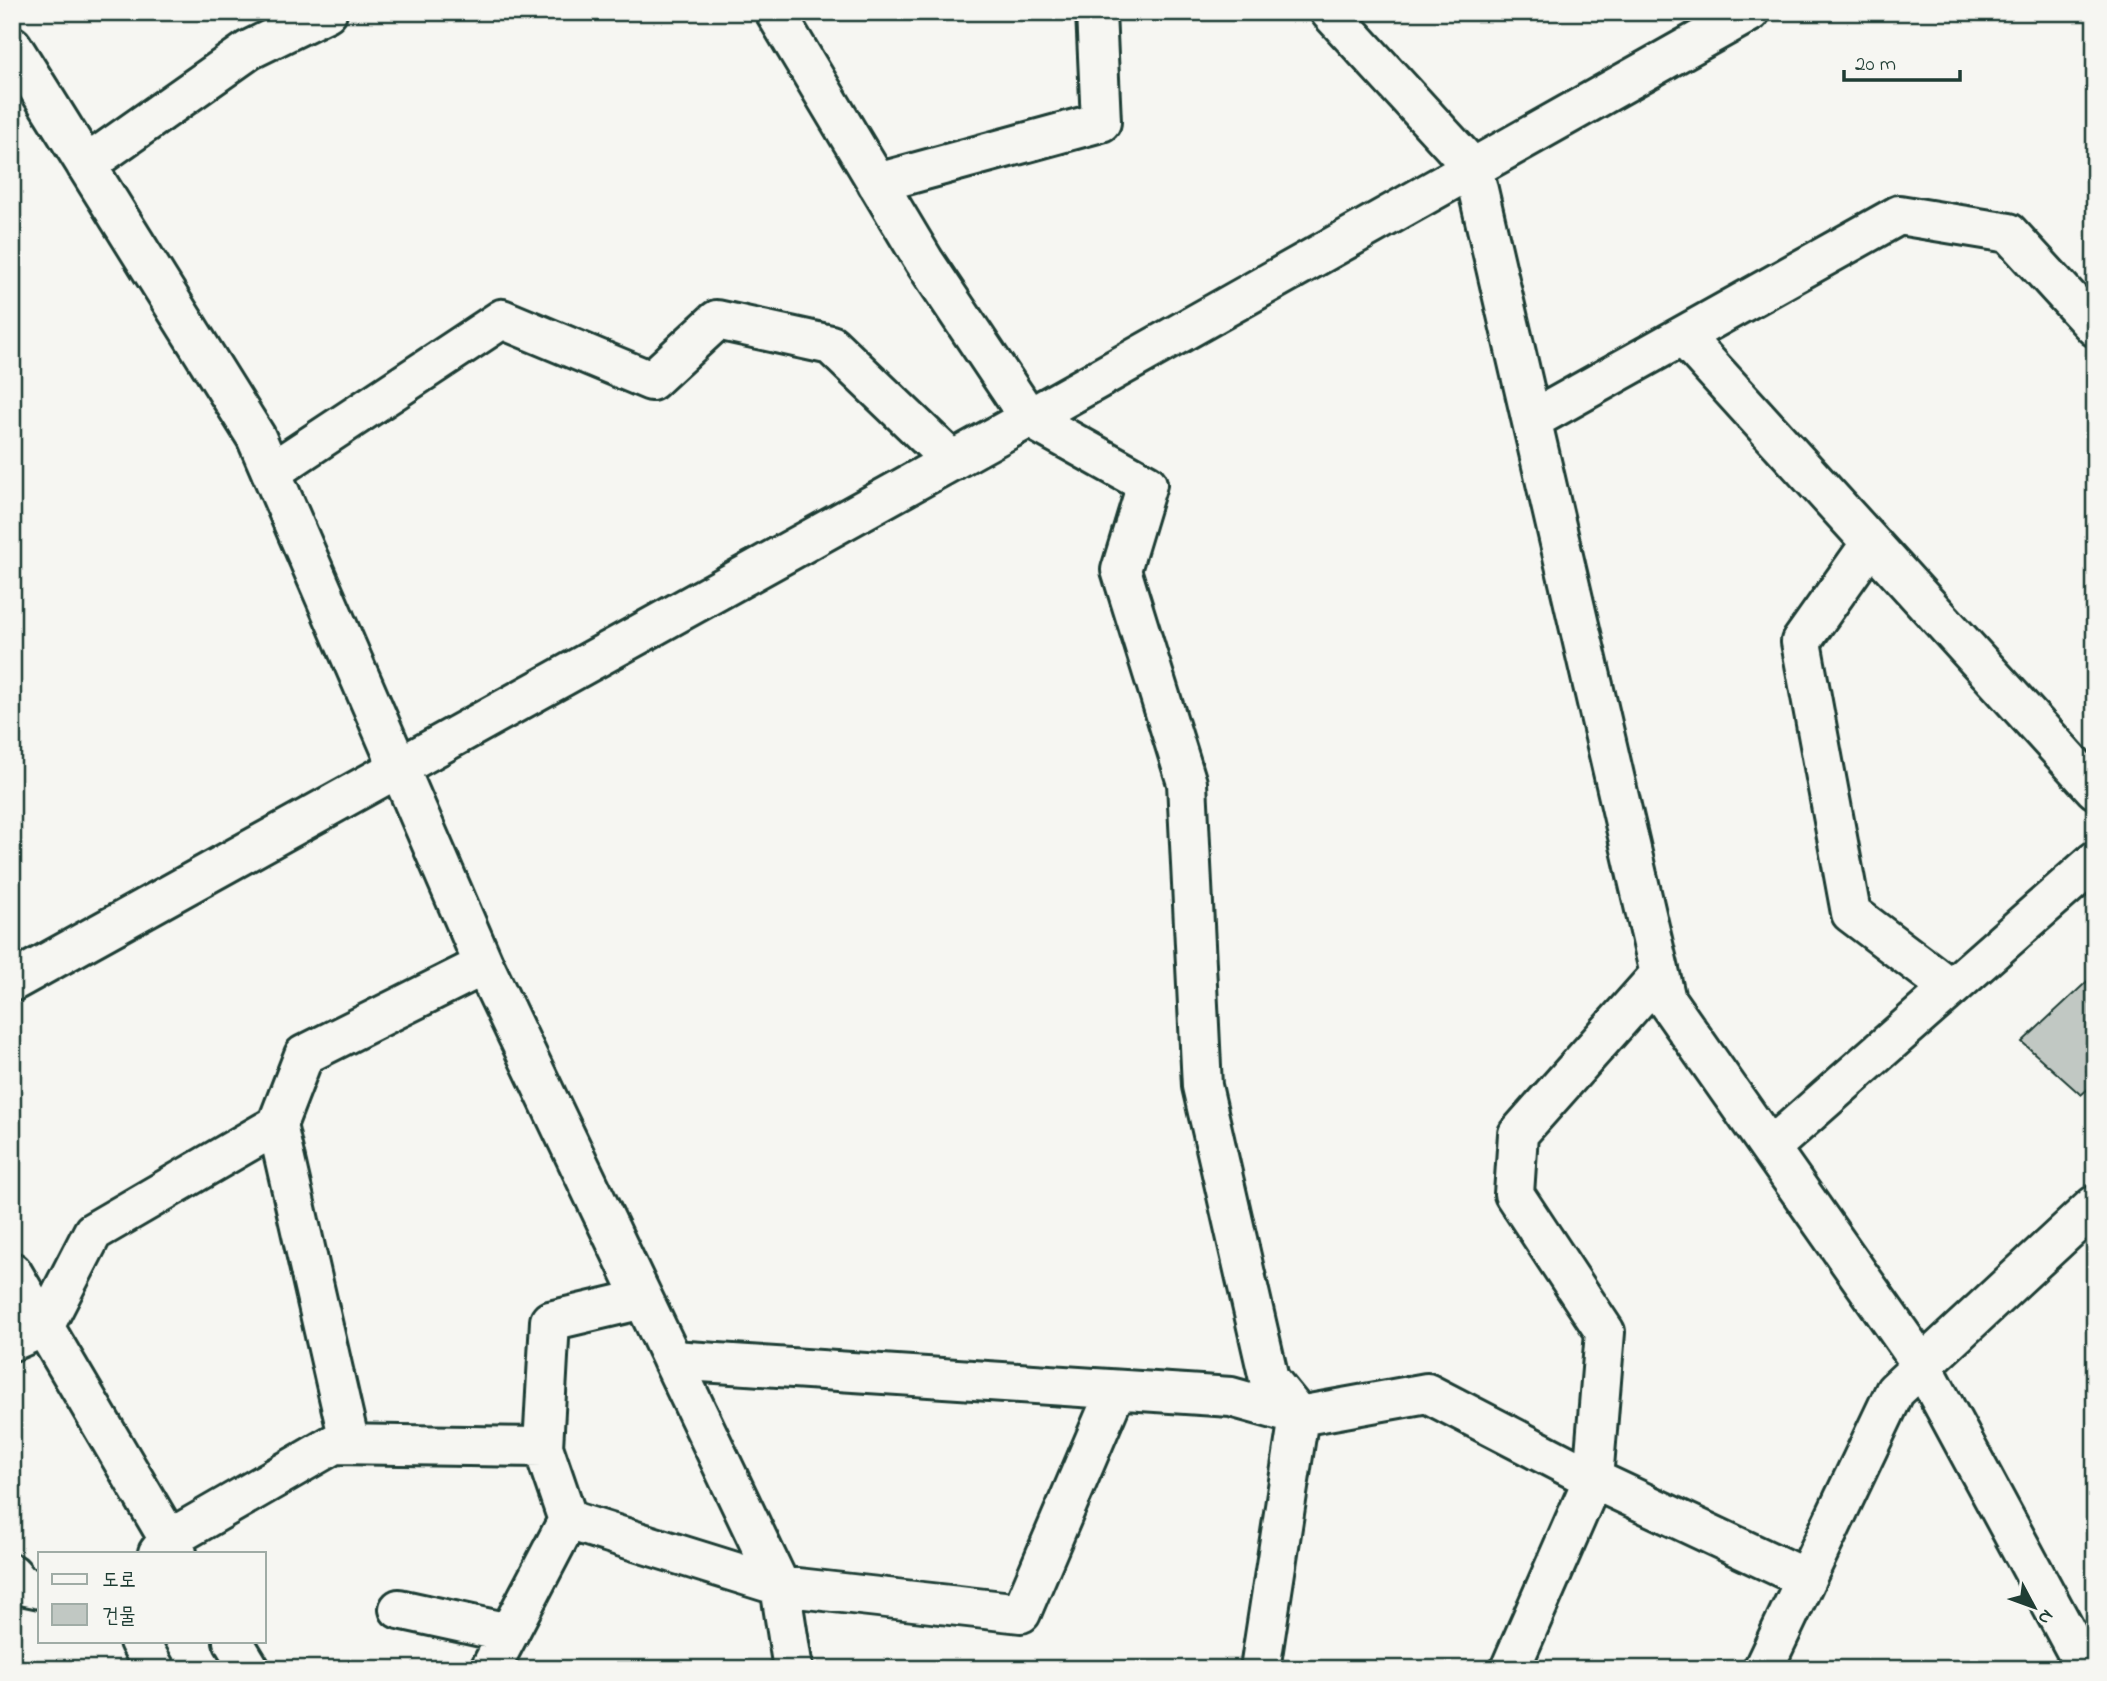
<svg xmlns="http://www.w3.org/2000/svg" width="2107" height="1681" viewBox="0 0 2107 1681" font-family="'Indie Flower','Poor Story',sans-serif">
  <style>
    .building { fill: #c1c8c3; stroke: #1f3d34; stroke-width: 2 }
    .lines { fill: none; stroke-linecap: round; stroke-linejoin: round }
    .minor-casing { stroke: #1f3d34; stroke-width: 44 }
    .minor { stroke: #f6f6f2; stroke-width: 38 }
  </style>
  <rect width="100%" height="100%" fill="#f6f6f2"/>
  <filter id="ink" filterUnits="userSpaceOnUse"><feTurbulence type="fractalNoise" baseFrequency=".0143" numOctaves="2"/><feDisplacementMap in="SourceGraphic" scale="14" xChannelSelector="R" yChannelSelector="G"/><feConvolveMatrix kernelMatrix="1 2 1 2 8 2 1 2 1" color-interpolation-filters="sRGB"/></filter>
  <g filter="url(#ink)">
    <!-- building -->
    <path class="building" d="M2095,974V1065L2087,1071L2095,1080V1083L2081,1095L2022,1042Z"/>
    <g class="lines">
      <defs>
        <path id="minor" d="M1330,12L1473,168L1666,1000L1922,1365L2086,1669
          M12,46L256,437L484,965L780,1586L793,1669
          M86,165L249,50L327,12
          M877,183L1101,122L1096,12
          M1683,336L2095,789
          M1532,420L1899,215L2009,233L2095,327
          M271,472L502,319L651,381L717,320L831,345L952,461
          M1871,543L1801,642L1851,913L1950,988
          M12,982L1029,418L924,261L775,12
          M1770,1148L2095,861
          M12,1272L177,1553
          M12,1341L44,1327L93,1232L277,1125L304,1055L484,965
          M672,1360L1231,1397L1299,1416L1427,1393L1593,1479L1806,1579
          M334,1444L543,1447L550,1321L643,1299
          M543,1447L568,1520L780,1586L1021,1613L1116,1390
          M158,1553L168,1540L348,1436L277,1125
          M12,1574L21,1585L40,1589
          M399,1609L509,1633
          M139,1641L155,1669
          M233,1641L250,1669
          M490,1669L568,1520
          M1260,1669L1299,1416L1269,1379L1202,1086L1187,783L1121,570L1147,484L1029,418L1750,12
          M1510,1669L1593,1479L1605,1332L1514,1194L1518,1134L1660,974
          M1763,1669L1895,1391L2095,1205"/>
      </defs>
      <!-- minor casing -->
      <use href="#minor" class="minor-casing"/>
      <!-- minor -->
      <use href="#minor" class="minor"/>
    </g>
  </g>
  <!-- margin -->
  <rect width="2107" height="1681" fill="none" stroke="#f6f6f2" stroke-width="42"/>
  <rect x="21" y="21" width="2065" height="1639" fill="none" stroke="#1f3d34" stroke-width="2.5" filter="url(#ink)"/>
  <!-- legend -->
  <rect x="38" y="1552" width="228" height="91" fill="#f6f6f2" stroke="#a0aca6" stroke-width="2"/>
  <rect x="52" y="1574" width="35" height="10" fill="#f6f6f2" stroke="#a0aca6" stroke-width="2"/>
  <text x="102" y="1586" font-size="21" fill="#1f3d34">도로</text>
  <rect x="52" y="1604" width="35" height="21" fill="#c1c8c3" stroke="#a0aca6" stroke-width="2"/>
  <text x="102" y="1622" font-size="21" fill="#1f3d34">건물</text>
  <!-- north arrow -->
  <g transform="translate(2034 1607) rotate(131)" stroke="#f6f6f2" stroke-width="5" paint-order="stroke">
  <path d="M0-5L12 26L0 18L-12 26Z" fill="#1f3d34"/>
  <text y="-10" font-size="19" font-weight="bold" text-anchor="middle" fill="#1f3d34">N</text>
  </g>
  <!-- scale -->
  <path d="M1844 70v10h116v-10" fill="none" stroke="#1f3d34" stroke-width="3.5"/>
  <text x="1855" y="70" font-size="21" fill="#1f3d34" stroke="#f6f6f2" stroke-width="5" paint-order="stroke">20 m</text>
</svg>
